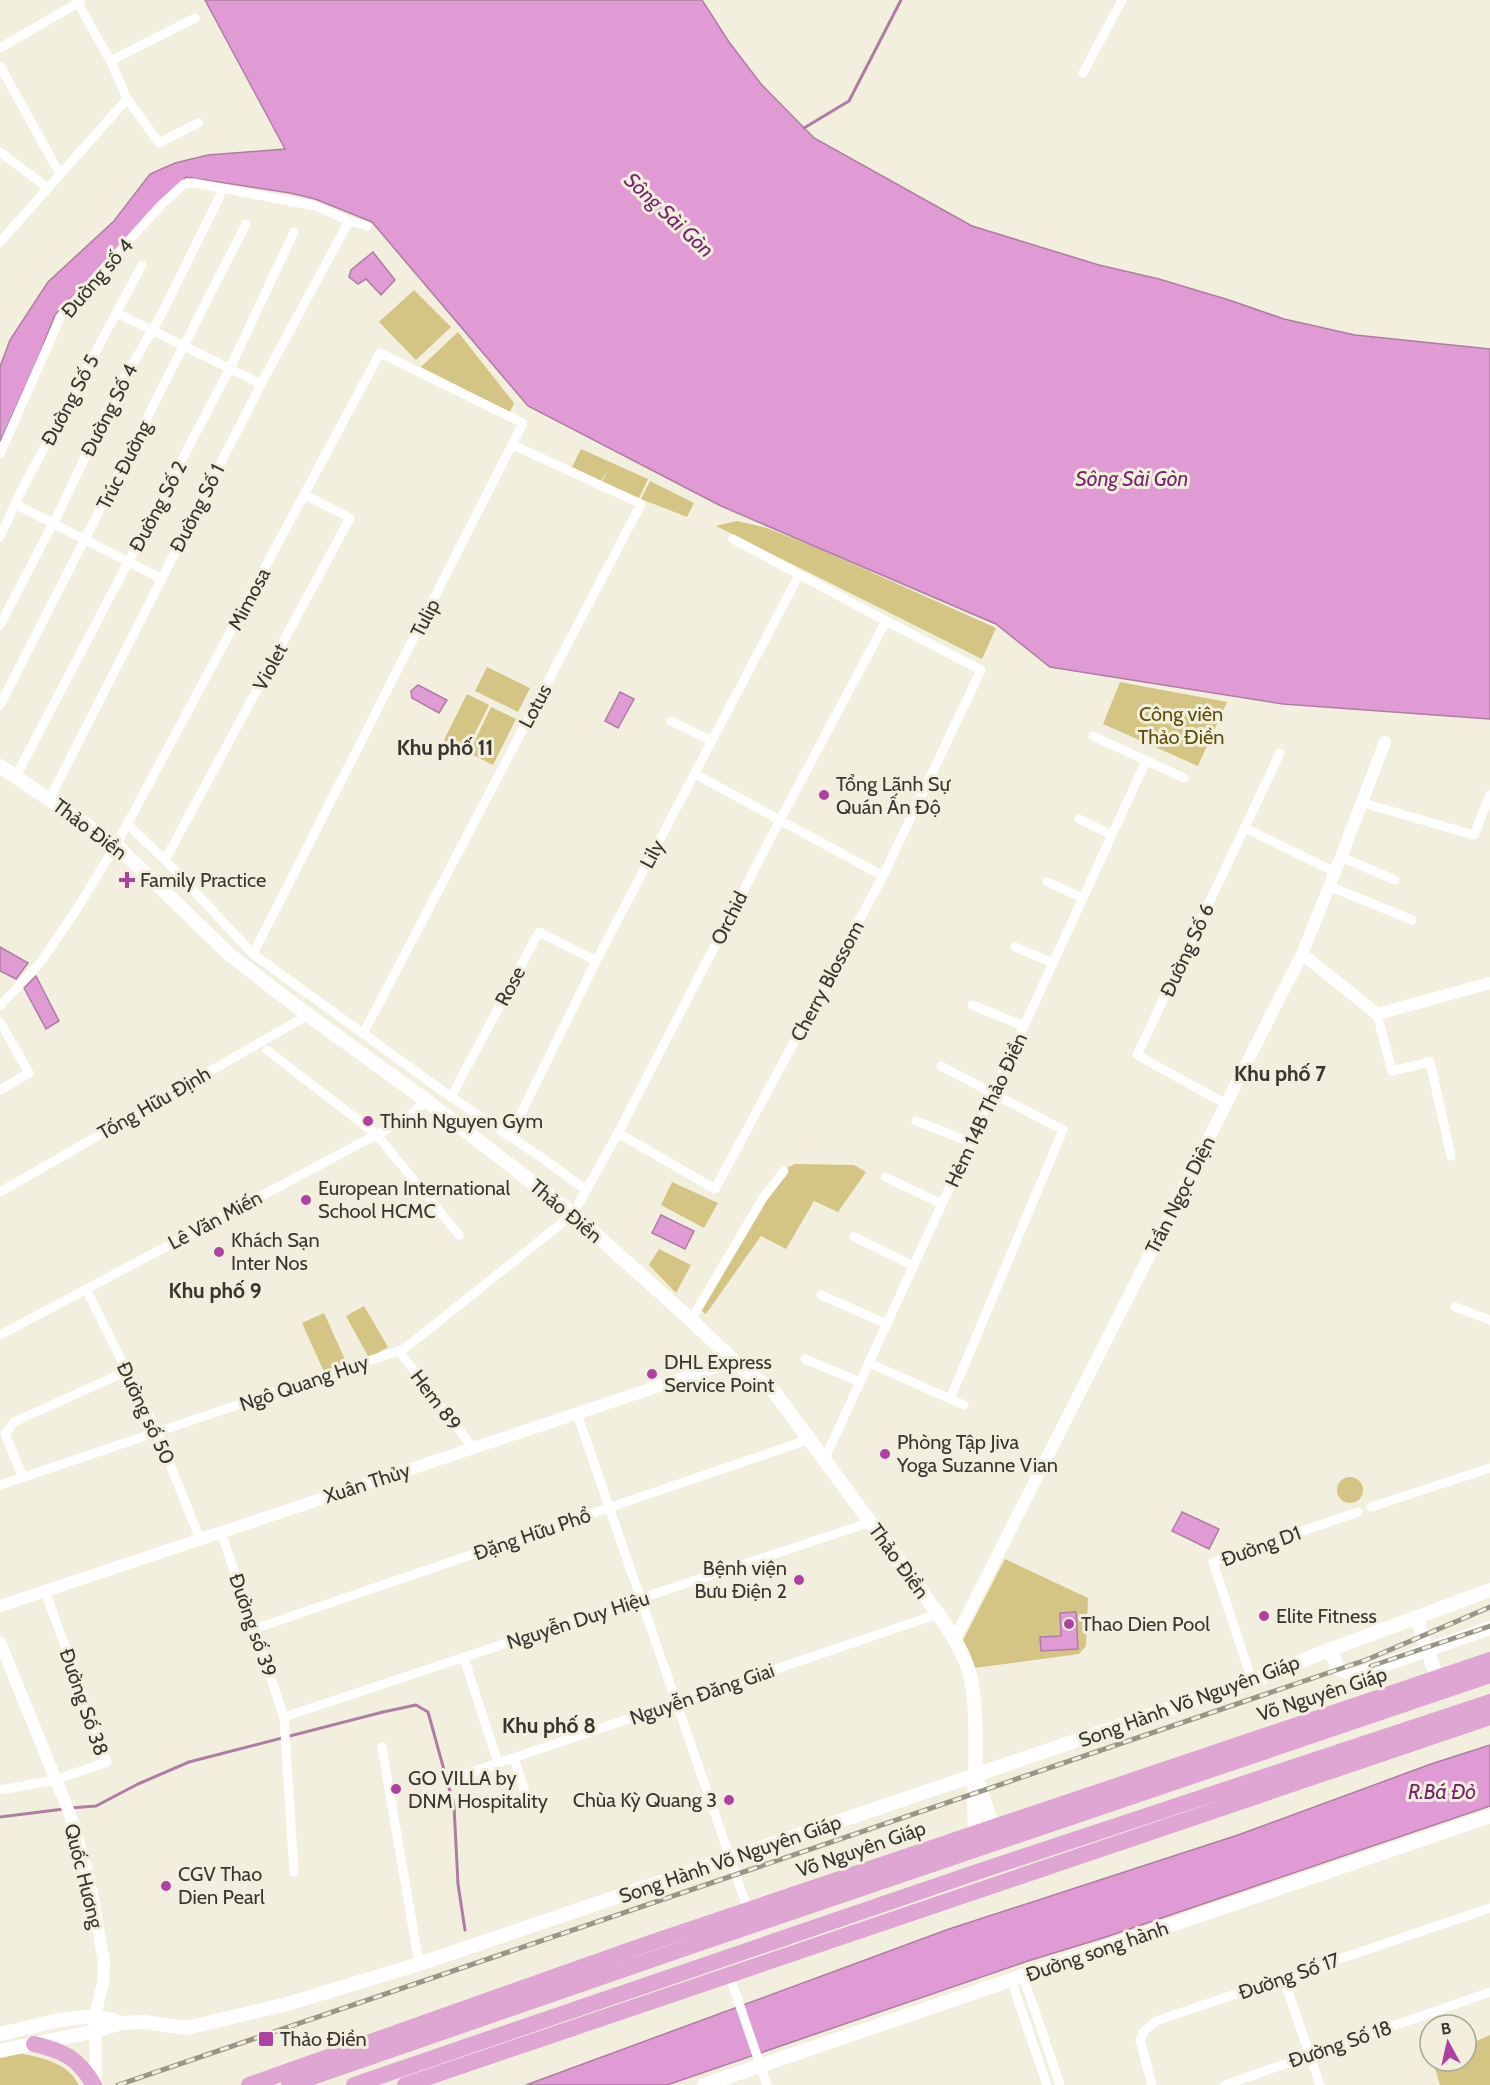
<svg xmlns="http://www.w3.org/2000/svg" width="1490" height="2085" viewBox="0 0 1490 2085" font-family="Cabin,sans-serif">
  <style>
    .green { fill: #d4c584 }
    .water { fill: #e19bd4; stroke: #ae7da3; stroke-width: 1.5 }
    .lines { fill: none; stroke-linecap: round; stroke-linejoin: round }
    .stream { stroke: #ae7da3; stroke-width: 3 }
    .minor { stroke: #fff; stroke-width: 9 }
    .tertiary { stroke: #fff; stroke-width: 12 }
    .secondary { stroke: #fff; stroke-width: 14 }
    .trunk { stroke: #dfa6d4; stroke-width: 16 }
    .rail-casing { stroke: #989589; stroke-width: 5 }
    .rail { stroke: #f3efde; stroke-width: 3; stroke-dasharray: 9; stroke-linecap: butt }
    .poi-dot { fill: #af42a0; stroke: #f3efde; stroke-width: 2 }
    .labels { text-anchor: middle; stroke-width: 6; stroke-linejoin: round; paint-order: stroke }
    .street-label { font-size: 20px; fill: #383630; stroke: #f3efde }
    .park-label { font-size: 20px; fill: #5d4f0a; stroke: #f3efde }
    .poi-label { font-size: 20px; fill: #383630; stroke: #f3efde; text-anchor: start }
    .water-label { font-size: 21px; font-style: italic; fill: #76266b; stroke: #f3efde }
    .neighbourhood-label { font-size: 21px; font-weight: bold; fill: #383630; stroke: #f3efde }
  </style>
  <rect width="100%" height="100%" fill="#f3efde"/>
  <!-- green -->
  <path class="green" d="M414,290L451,327L416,360L379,322Z
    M458,332L514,403L510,412L421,367Z
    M581,449L648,479L639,498L602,482L607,471L601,481L572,467Z
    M650,481L694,503L687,517L641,499Z
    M737,521L767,528L815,547L996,628L982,659L716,526Z
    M487,667L530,688L518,712L475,691Z
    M1120,682L1227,702L1198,766L1103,724Z
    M467,694L489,705L466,751L444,740Z
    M491,707L516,719L493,765L469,753Z
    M795,1164L854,1165L866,1172L838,1212L814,1201L786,1249L761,1236L706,1314L699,1309L782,1170Z
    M672,1182L718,1203L704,1228L661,1205Z
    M659,1249L691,1265L676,1293L649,1265Z
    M364,1306L388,1347L369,1358L346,1316Z
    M324,1313L347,1364L325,1374L302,1323Z
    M1337 1490a13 13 0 1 1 26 0a13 13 0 1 1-26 0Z
    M1005,1559L1088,1598L1086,1646L1079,1654L974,1668L963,1640Z
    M1490,2035V2085H1440L1433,2061H1466V2046Z
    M11,2051C38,2058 65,2059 79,2085H0V2054Z"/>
  <!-- water -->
  <path class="water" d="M205,0H702L729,42L761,84L814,138L972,226L1099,265L1159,279L1229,300L1284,319L1355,335L1490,349V719L1283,704L1050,667L996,624L721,506L528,406L372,222L315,199L290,193L186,177L55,315L38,358L0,442V367L10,340L48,282L114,221L150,174L175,163L208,155L285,149Z
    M373,252L395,280L381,295L366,279L358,284L349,277L351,270Z
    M418,685L447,700L439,713L412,698L411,691Z
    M620,692L634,699L618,728L605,721Z
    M0,947L28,963L16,979L0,971Z
    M36,976L59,1021L46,1029L24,988Z
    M661,1215L694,1231L685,1249L652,1233Z
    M1182,1512L1219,1529L1209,1549L1172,1531Z
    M1076,1612L1078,1649L1041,1651L1040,1637L1061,1636L1060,1613Z
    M1490,1745V1806L1106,1937L1028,1961L667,2085H526L949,1929L1238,1835L1431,1764Z"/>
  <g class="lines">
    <!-- stream -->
    <path class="stream" d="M804,128L849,101L901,0
      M70,1808L96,1806L138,1784L189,1762L383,1712L416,1705L428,1712L454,1806L458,1884L465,1930
      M0,1817L64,1809"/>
    <!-- minor -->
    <path class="minor" d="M76,0L112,64L127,99L159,143L198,123
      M0,48L81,1
      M110,61L195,18
      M0,66L60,174
      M1083,73L1122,0
      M0,152L48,188
      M0,242L127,99
      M117,313L261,384
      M0,454L61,316L160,206L184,184L194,183L316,206L349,221L367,226
      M15,504L162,579
      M0,537L22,489L142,265
      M0,625L60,510L113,398L161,315L220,196
      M0,705L246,224
      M671,721L712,741
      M1093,736L1184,778
      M695,774L883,876
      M16,776L230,368L294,232
      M50,798L261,384L349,221
      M1363,803L1474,835L1490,795
      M1079,819L1112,835
      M127,824L165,860L253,954L451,1097L545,1160L586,1190
      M1245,828L1335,872
      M1341,857L1395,880
      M165,860L350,518L305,495
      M1047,882L1083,898
      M1329,886L1412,920
      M1015,947L1053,963
      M972,1005L1024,1026
      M0,1006L40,963L73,915L116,845L380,353L523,423L253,954
      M1377,1014L1392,1071L1430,1062L1451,1156
      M0,1022L29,1073L0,1090
      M364,1032L641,504L513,445
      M267,1050L376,1134L459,1235
      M941,1066L1063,1130L950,1399
      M451,1097L539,932L596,961
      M1226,1104L1137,1055L1280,753
      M916,1121L971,1142
      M618,1133L715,1189L883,876L981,670L886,621L733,539
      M510,1136L596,961L799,575
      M885,1177L942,1204
      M0,1192L308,1015
      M854,1237L914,1266
      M86,1289L157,1432L200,1539
      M821,1295L887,1324
      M1455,1307L1490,1320
      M691,1320L763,1198L784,1171
      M0,1335L402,1121L427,1101
      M399,1351L473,1448
      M805,1359L860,1382
      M869,1363L964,1405
      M577,1414L748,1910
      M825,1458L1146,761
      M23,1477L5,1434L14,1422L127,1371
      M0,1485L404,1349L573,1214L618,1133L780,820L886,621
      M1371,1507L1490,1468
      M221,1532L284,1717L294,1872
      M254,1629L810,1439
      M464,1658L498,1763
      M1252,1681L1213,1562L1358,1512
      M284,1717L871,1522
      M382,1747L419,1964
      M514,1758L529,1805
      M466,1774L938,1614
      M0,1790L55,1780L107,1762L45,1591
      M729,1974L767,2085
      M1023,1976L1060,2085
      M1283,1977L1320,2085
      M1011,1980L1047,2085
      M1152,2085L1140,2040L1144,2031L1156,2021L1490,1908
      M1225,2085L1490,1992"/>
    <!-- tertiary -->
    <path class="tertiary" d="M1302,954L1377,1014L1490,983
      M0,1606L734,1361
      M955,1639L1302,954L1341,857L1385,742
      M0,1642L71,1817L89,1878L104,1962L103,1982L95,2016L96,2085"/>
    <!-- secondary -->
    <path class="secondary" d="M0,766L116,845L230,955L308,1015L427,1101L573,1214L691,1320L734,1361L775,1393L938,1614C951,1633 964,1652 970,1675C977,1702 976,1748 975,1777C974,1796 973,1813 976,1832
      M1416,1617L1437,1678
      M1329,1650L1339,1669L1355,1675L1490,1628
      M977,1780L993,1826
      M0,2034C35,2027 88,2007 121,2023
      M0,2051L96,2031L121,2023L144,2022L186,2028L287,2004L419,1964L1252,1681L1329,1650L1490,1590
      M704,2085L1490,1816"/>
    <!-- trunk -->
    <path class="trunk" d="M34,2044C64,2051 78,2058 94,2085
      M249,2085L650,1943L1490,1660
      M289,2085L697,1944L1490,1675
      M354,2085L983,1870L1490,1702
      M405,2085L1490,1717"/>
    <defs>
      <path id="rail" d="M1371,1666L1490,1626
        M118,2085L1366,1660L1490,1607"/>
    </defs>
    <!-- rail casing -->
    <use href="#rail" class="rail-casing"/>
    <!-- rail -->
    <use href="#rail" class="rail"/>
  </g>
  <!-- markers -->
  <g class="poi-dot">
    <circle cx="824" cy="795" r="6"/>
    <path d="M124 871h6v6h6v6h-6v6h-6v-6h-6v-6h6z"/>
    <circle cx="368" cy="1121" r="6"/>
    <circle cx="306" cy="1200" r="6"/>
    <circle cx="219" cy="1252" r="6"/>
    <circle cx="652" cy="1374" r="6"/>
    <circle cx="885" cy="1454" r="6"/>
    <circle cx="799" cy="1580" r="6"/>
    <circle cx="1264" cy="1616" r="6"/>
    <circle cx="1069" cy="1624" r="6"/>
    <circle cx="396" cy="1789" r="6"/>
    <circle cx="729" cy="1800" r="6"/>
    <circle cx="166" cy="1886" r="6"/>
    <rect x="258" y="2031" width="16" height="16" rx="3"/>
  </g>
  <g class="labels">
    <!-- street labels -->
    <g class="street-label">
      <text transform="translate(97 278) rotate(-49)" y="7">Đường số 4</text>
      <text transform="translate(70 400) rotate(-62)" y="7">Đường Số 5</text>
      <text transform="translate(109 410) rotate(-63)" y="7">Đường Số 4</text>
      <text transform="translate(124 465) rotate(-63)" y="7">Trúc Đường</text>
      <text transform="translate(158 506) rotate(-62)" y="7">Đường Số 2</text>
      <text transform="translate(197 508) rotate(-63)" y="7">Đường Số 1</text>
      <text transform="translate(249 599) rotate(-62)" y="7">Mimosa</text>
      <text transform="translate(425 618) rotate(-63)" y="7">Tulip</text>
      <text transform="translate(270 667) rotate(-62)" y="7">Violet</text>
      <text transform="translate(535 706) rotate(-62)" y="7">Lotus</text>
      <text transform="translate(90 829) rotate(37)" y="7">Thảo Điền</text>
      <text transform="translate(652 854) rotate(-62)" y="7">Lily</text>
      <text transform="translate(729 918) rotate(-63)" y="7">Orchid</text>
      <text transform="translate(1187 950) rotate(-65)" y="7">Đường Số 6</text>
      <text transform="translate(827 981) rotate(-62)" y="7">Cherry Blossom</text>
      <text transform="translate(510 986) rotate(-62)" y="7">Rose</text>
      <text transform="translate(154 1103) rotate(-30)" y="7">Tống Hữu Định</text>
      <text transform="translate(986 1110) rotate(-65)" y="7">Hẻm 14B Thảo Điền</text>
      <text transform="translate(1180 1195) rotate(-63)" y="7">Trần Ngọc Diện</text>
      <text transform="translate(566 1211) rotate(40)" y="7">Thảo Điền</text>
      <text transform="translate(215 1220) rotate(-28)" y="7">Lê Văn Miến</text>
      <text transform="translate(304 1383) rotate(-19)" y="7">Ngô Quang Huy</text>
      <text transform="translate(436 1400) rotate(53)" y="7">Hem 89</text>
      <text transform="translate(146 1413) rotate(65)" y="7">Đường số 50</text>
      <text transform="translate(367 1483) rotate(-18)" y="7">Xuân Thủy</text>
      <text transform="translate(532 1534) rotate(-19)" y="7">Đặng Hữu Phổ</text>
      <text transform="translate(1261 1546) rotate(-20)" y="7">Đường D1</text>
      <text transform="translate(899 1561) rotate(54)" y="7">Thảo Điền</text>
      <text transform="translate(578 1620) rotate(-18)" y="7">Nguyễn Duy Hiệu</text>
      <text transform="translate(253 1625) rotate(71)" y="7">Đường số 39</text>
      <text transform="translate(702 1694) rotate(-19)" y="7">Nguyễn Đăng Giai</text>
      <text transform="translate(1322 1694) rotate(-18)" y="7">Võ Nguyên Giáp</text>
      <text transform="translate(1189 1701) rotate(-20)" y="7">Song Hành Võ Nguyên Giáp</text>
      <text transform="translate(84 1702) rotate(71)" y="7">Đường Số 38</text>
      <text transform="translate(861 1849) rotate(-19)" y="7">Võ Nguyên Giáp</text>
      <text transform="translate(730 1859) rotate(-19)" y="7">Song Hành Võ Nguyên Giáp</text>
      <text transform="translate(84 1876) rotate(76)" y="7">Quốc Hương</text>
      <text transform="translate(1097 1951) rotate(-19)" y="7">Đường song hành</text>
      <text transform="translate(1289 1976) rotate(-19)" y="7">Đường Số 17</text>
      <text transform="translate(1340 2044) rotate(-19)" y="7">Đường Số 18</text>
    </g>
    <!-- park labels -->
    <g class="park-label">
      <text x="1181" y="721">Công viên<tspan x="1181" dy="23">Thảo Điền</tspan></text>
    </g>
    <!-- poi labels -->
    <g class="poi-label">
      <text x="836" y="791">Tổng Lãnh Sự<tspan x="836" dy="23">Quán Ấn Độ</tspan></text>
      <text x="140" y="887">Family Practice</text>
      <text x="380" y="1128">Thinh Nguyen Gym</text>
      <text x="318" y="1195">European International<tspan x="318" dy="23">School HCMC</tspan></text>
      <text x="231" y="1247">Khách Sạn<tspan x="231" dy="23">Inter Nos</tspan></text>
      <text x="664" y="1369">DHL Express<tspan x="664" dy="23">Service Point</tspan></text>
      <text x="897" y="1449">Phòng Tập Jiva<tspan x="897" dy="23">Yoga Suzanne Vian</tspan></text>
      <text x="787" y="1575" text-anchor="end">Bệnh viện<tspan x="787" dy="23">Bưu Điện 2</tspan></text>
      <text x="1276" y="1623">Elite Fitness</text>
      <text x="1081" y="1631">Thao Dien Pool</text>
      <text x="408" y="1785">GO VILLA by<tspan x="408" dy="23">DNM Hospitality</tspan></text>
      <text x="717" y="1807" text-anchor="end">Chùa Kỳ Quang 3</text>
      <text x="178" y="1881">CGV Thao<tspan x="178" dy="23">Dien Pearl</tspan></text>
      <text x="280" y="2046">Thảo Điền</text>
    </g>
    <!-- water labels -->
    <g class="water-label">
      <text transform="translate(669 215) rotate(43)" y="7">Sông Sài Gòn</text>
      <text x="1132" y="486">Sông Sài Gòn</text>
      <text x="1442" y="1799">R.Bá Đỏ</text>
    </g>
    <!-- neighbourhood labels -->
    <g class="neighbourhood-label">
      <text x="445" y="755">Khu phố 11</text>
      <text x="1280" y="1081">Khu phố 7</text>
      <text x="215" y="1298">Khu phố 9</text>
      <text x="549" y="1733">Khu phố 8</text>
    </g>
  </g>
  <!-- north arrow -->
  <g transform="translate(1448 2043) rotate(352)"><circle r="28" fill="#f3efde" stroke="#a8a598" stroke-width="1.5"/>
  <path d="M0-4.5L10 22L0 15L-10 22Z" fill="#af42a0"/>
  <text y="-9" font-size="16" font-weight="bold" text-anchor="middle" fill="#383630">B</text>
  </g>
</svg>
